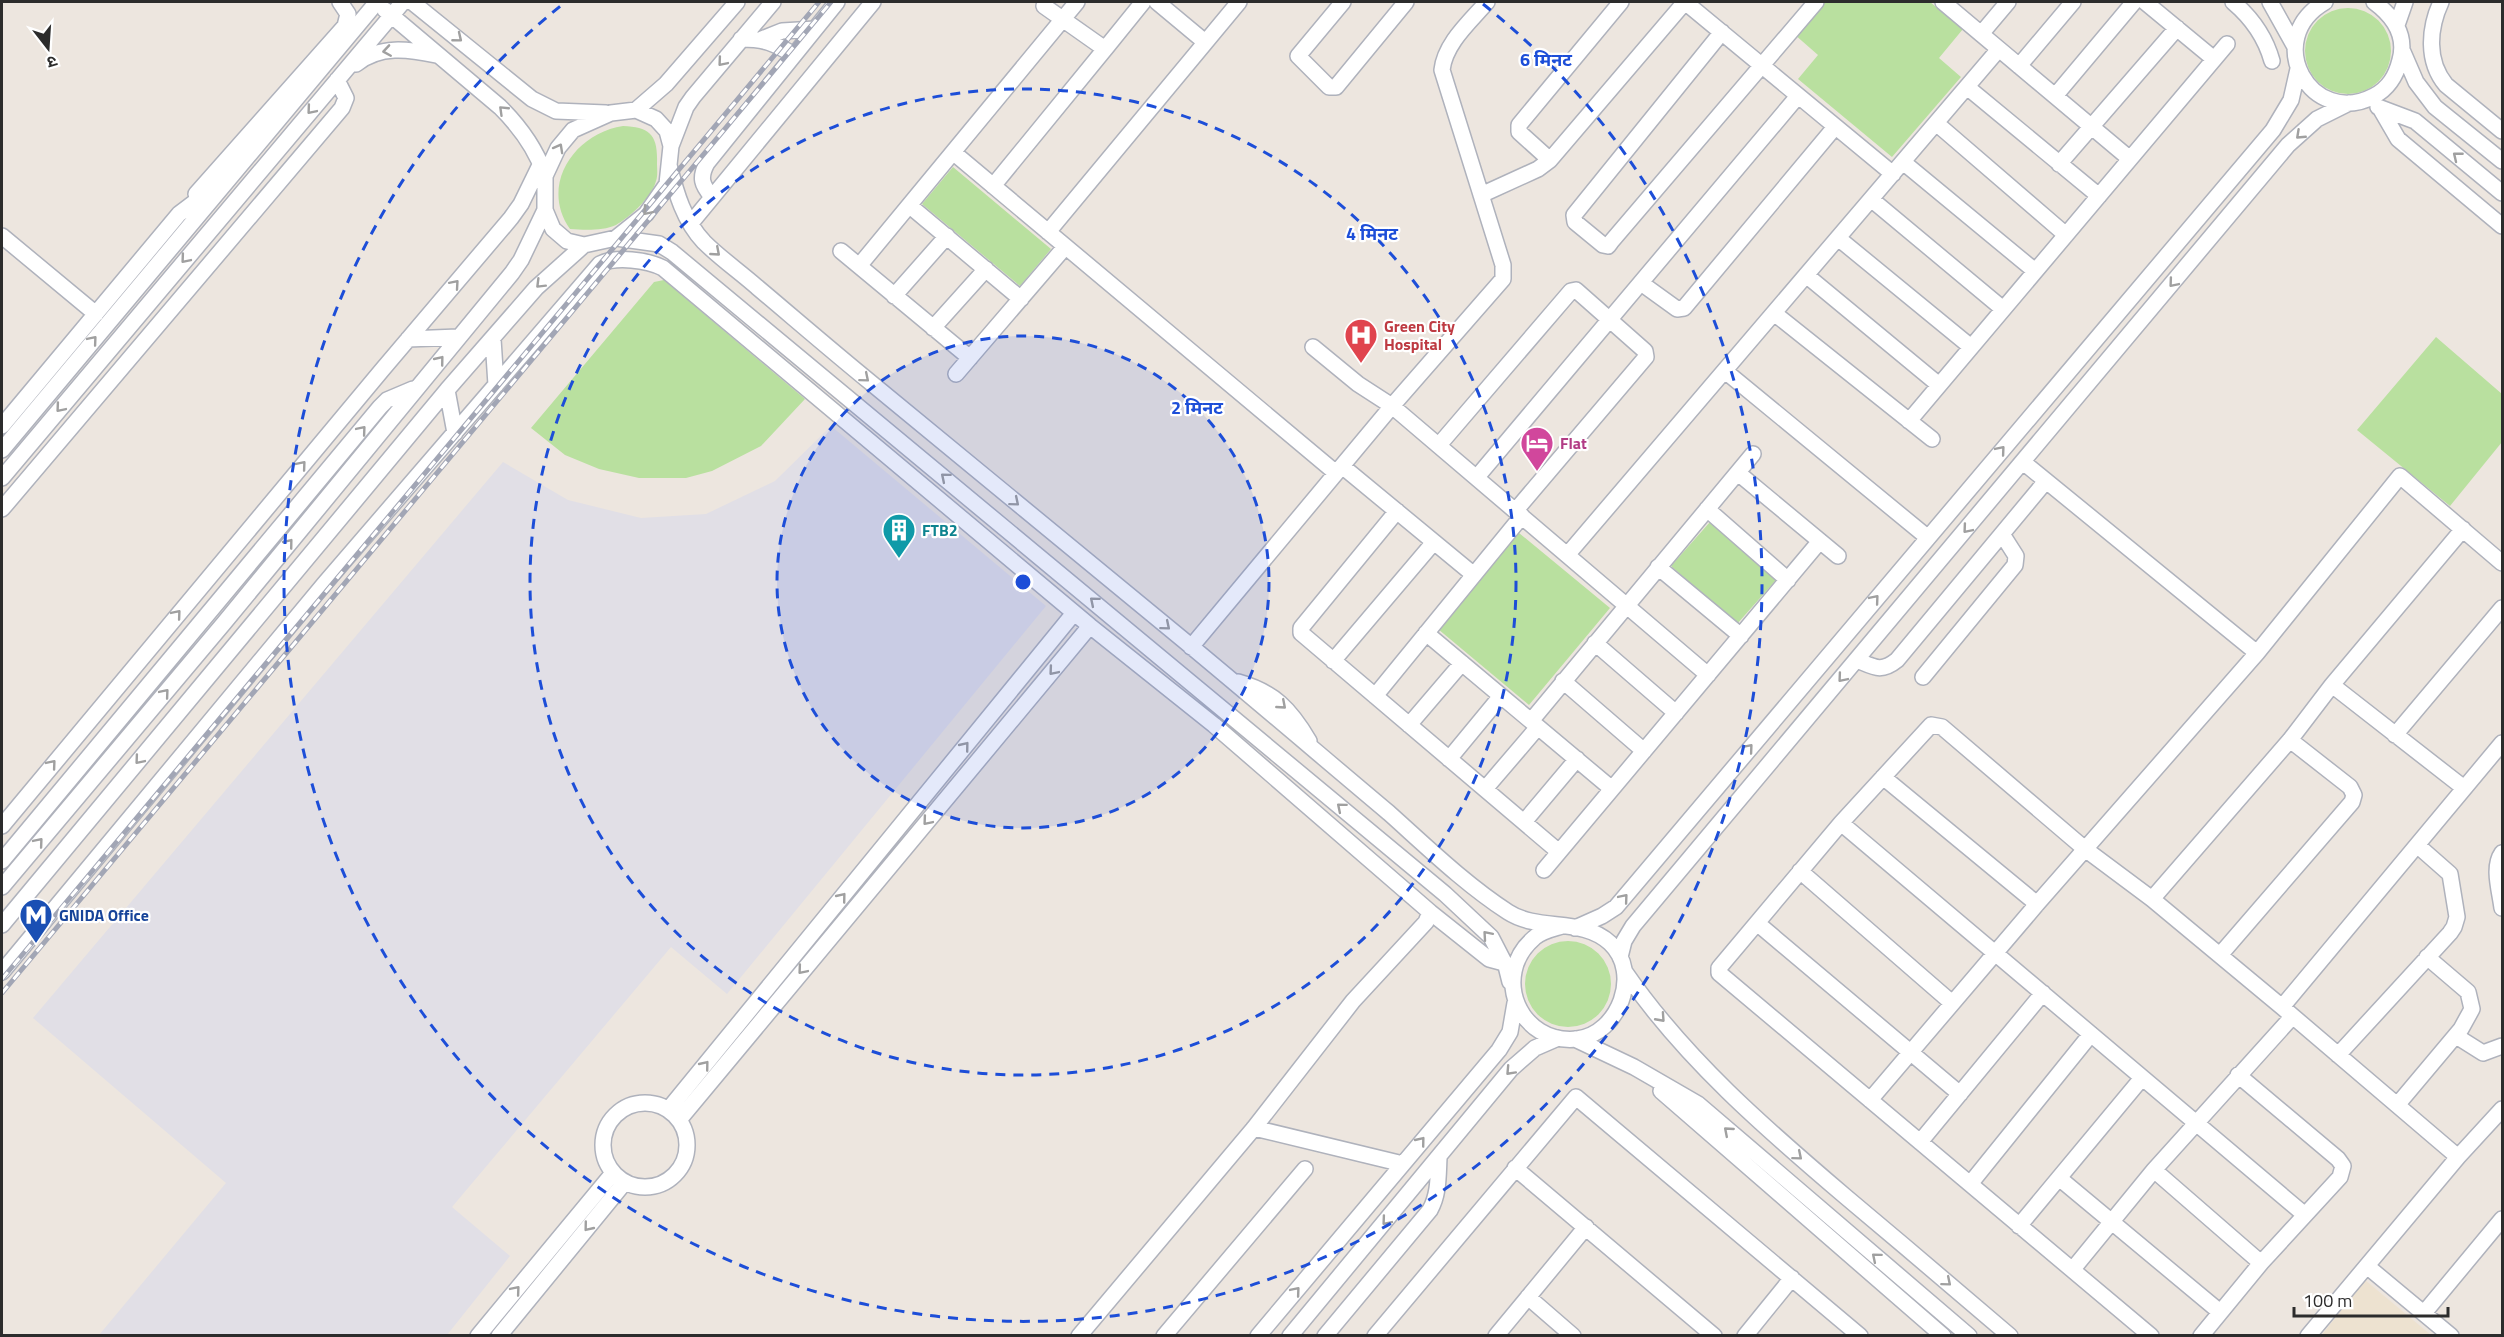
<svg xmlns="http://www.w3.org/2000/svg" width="2504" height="1337" viewBox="0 0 2504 1337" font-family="'Titillium Web','Noto Sans Devanagari',sans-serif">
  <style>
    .industrial { fill: #e1dfe6 }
    .education { fill: #ede2d0 }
    .green { fill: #b9e09f }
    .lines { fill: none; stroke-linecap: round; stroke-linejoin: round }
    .minor-casing { stroke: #afb2bc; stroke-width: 18 }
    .minor { stroke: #fff; stroke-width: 15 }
    .rail-casing { stroke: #a2a6b5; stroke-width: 5 }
    .rail { stroke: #fff; stroke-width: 3; stroke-dasharray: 9; stroke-linecap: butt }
    .oneway { stroke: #a0a0a0 }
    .ring { fill: none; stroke: #1d4ed8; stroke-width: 3; stroke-dasharray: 10 8 }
    .labels { text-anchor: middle; stroke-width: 4.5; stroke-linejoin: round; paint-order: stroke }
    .health-label { font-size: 16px; font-weight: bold; fill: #be3a42; stroke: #fff; text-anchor: start }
    .hotel-label { font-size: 16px; font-weight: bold; fill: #b23c85; stroke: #fff; text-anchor: start }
    .culture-label { font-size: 16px; font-weight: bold; fill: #0d838f; stroke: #fff; text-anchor: start }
    .transit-label { font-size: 16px; font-weight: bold; fill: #164399; stroke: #fff; text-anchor: start }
    .centre { fill: #1d4ed8; stroke: #fff; stroke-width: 3 }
    .ring-label { font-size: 18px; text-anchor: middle; font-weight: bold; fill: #1d4ed8; stroke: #fff; stroke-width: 4.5; stroke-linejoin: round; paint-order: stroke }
  </style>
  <rect width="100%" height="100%" fill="#ede6df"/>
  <!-- industrial -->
  <path class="industrial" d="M831,426L1046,606L727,994L671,947L452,1207L510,1256L447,1335H99L226,1183L33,1018L503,462L568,500L641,518L706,514L775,481Z"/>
  <!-- education -->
  <path class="education" d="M2365,1280L2431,1335L2321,1336Z"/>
  <!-- green -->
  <path class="green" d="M1822,2H1930L1963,29L1939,58L1961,77L1892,157L1798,79L1818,55L1794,34Z
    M2305 51a43 43 0 1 1 86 0a43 43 0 1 1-86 0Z
    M623,126C650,127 658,135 657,163C657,168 658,176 656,181C652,197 630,217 616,225C603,231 584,230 570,229C539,185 575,133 623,126Z
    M953,167L1051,249L1020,286L922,204Z
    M664,280L805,399L761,446L712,471L686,478H639L599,469L565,455L531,428L654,282Z
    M2436,337L2502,394V442L2450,506L2357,430Z
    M1710,522L1776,580L1737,624L1671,566Z
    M1519,533L1610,608L1529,705L1438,629Z
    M1525 984a43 43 0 1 1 86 0a43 43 0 1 1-86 0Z"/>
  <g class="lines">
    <defs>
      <path id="minor" d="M412,2L532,99L556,111L606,113
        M1157,2L1205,42
        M1343,2L1298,56L1329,87H1336L1406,2
        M1685,2L1893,174
        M1943,2L2130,159
        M2145,2L2214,59
        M2233,2C2252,18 2265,36 2272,61
        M2270,2L2294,45
        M2325,2C2261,39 2311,129 2374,96C2389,88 2396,76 2400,60C2407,35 2393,16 2374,2
        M2441,2C2429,28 2426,61 2446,85L2502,131
        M385,10L500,107C519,126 535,147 544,173
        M2397,25L2405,2
        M1722,32L1574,215L1575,222L1603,245L1608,246L1611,242L1816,2
        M1981,34L2008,2
        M741,39C765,39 774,43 794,55
        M762,39L782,31L815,29
        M1105,49L1143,2
        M2403,52L2416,82L2435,107L2502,161
        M356,64C380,45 408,49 436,55
        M2019,66L2073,2
        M1967,87L2099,196
        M2055,96L2134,2
        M2378,107L2415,121L2502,193
        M2380,108L2398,139L2502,226
        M636,110L666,84L737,2
        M1936,123L2066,235
        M671,146L686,107L693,97L773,2
        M954,153L1336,473
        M1550,160L1519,132V125L1621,2
        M1903,162L2035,271
        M2059,164L2177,28
        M669,165C676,193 684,221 704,242C720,258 740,272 757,287C795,319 832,351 870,382C974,467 1077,553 1181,638C1251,696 1320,755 1389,813C1427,847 1465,884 1508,912C1539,932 1582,917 1610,943C1642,973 1619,1034 1577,1039C1520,1045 1490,976 1534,938C1541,931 1552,929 1562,926
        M993,186L1105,49L1044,6
        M196,194L345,26L348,14L340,2
        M1481,195L1538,169L1550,160L1685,2
        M712,197C702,185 699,178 707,163L837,2
        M1871,199L2003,309
        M910,206L1021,299
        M691,223L873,2
        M1048,232L1239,2
        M2,236L96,314
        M616,238L659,244L672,252L1445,894L1491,937L1506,966L1510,982
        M1838,238L1971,347
        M841,251L970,358
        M859,266L1077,2
        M1806,275L1939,385
        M1641,283L1677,309L1684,308L1835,127
        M894,296L947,236
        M1774,313L1932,439
        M933,328L986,269
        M408,339L458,337
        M493,339L496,385
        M1313,347L1358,384L1392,406L1708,675
        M1725,371L1927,537
        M956,374L1065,247
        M447,390L455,433
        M1909,421L2227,44
        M2,426L179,214L212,189
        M1439,445L1571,291L1576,290L1645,351L1646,357L1516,510
        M2,450L377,2
        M2023,462L2257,653
        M1342,466L1474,575
        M1738,473L1838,556
        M1477,477L1798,96
        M2,478L403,2
        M2,509L342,108L346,98L337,80
        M1707,509L1788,580
        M1397,511L1301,628V633L1559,852
        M1568,554L1999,49
        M1658,567L1741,636
        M1426,633L1612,789
        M1595,643L1676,713
        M1191,647L1392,406L1503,279V265L1442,70C1445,43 1470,22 1487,2
        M1857,660C1874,667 1881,673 1897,660L2046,481
        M1333,661L1434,542
        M1923,677L2015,565L2016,556L2002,534
        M1563,681L1644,751
        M1238,682C1274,692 1290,709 1309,741
        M2332,685L2464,788
        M1375,696L1522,516
        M1531,721L1753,454
        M1409,725L1462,663
        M2395,735L2502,608
        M1449,759L1501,696
        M1883,777L2037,904
        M1485,789L1538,727
        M1524,822L1577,759
        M1841,823L2305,1215
        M2,826L382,370L511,218L521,204L541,163
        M2502,853C2492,867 2500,891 2502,908
        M2,861L380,407L387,400L413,389
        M1544,870L1820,541
        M1800,871L1952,1003
        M2,887L224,623L512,273L521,260L545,210
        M2152,899L2290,740L2332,685L2463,529
        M1430,912L1489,959L1504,963
        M1757,923L1960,1094
        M2,925L447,390L536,288L584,245L616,238L646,214L667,184L671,146L667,131L656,119L636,110L611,113L573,130L558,148L545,176V210L553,229L567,241L584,245
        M1575,928L1602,916L1616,907L2273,130L2291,100L2298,69
        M2220,955L2352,802L2354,795L2350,787L2290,740
        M1620,957L1624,941L1633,926L2288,145L2317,119L2349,103
        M2,972L325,583L600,264C616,256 647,260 663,268L1090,626L1214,725L1430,912L1426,922L1353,1001L1254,1128L1079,1336
        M1625,972C1685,1059 1766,1129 1846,1197C1901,1243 1955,1289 2010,1336
        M2282,1007L2502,743
        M2456,1036L2483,1053L2502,1046
        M1575,1039L1634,1067L1698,1104L1969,1336
        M2338,1055L2450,933L2454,927L2457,917L2450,874L2417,845
        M1661,1091L1943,1336
        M1870,1100L2037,904L2257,653L2400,476L2502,563
        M603 1145a42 42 0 1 1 84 0a42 42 0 1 1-84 0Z
        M2398,1104L2461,1029L2472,1009L2468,992L2427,957
        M668,1110L1074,613
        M679,1120L1090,626
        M1254,1128L1403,1164
        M1920,1142L2043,993
        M1515,1168L1714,1336
        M2154,1170L2261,1263
        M2059,1178L2220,1312
        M1970,1184L2091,1034
        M2019,1226L2142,1078
        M2368,1267L2451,1336
        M2073,1269L2154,1170L2292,1017
        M1528,1297L1573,1336
        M2424,1313L2502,1219
        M478,1336L613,1173
        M499,1336L625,1182
        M1164,1336L1305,1169
        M1258,1336L1499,1050L1510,1032L1515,1003
        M1290,1336L1511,1069L1535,1048L1558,1038
        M1325,1336L1430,1210C1439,1194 1438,1176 1439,1158
        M1375,1336L1576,1097L1860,1336
        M1496,1336L1586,1227
        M1745,1336L1792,1278
        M2151,1336L1719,973V968L1841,823L1931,725L1942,727L2085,849L2152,899L2282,1007L2458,1157
        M2201,1336L2261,1263L2340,1177L2343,1166L2338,1159L2238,1075
        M2308,1336L2458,1157L2502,1109"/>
    </defs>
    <!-- minor casing -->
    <use href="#minor" class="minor-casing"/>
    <!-- minor -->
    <use href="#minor" class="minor"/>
    <defs>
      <path id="rail" d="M2,979L819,2
        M2,993L831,2"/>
    </defs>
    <!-- rail casing -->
    <use href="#rail" class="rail-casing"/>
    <!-- rail -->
    <use href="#rail" class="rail"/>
  </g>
  <!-- one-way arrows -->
  <defs><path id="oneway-chevron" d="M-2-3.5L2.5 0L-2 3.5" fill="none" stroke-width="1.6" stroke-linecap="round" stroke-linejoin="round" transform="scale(1.5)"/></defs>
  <g class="oneway">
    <use href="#oneway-chevron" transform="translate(458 38) rotate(39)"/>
    <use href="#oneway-chevron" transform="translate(387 51) rotate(171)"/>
    <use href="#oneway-chevron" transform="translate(722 62) rotate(130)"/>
    <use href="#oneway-chevron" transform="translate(311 110) rotate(130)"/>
    <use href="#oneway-chevron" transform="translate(503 110) rotate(-136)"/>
    <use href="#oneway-chevron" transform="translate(2300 135) rotate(137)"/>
    <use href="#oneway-chevron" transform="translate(559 148) rotate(-61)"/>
    <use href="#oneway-chevron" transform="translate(2457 156) rotate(-141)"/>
    <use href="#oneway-chevron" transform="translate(647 211) rotate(131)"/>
    <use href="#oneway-chevron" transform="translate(716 252) rotate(41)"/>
    <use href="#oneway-chevron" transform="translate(185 259) rotate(130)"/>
    <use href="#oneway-chevron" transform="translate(2173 283) rotate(130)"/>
    <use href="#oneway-chevron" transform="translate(455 284) rotate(-49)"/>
    <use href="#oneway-chevron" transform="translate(540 284) rotate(135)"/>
    <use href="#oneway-chevron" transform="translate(93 340) rotate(-50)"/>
    <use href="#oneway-chevron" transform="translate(440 360) rotate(-51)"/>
    <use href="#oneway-chevron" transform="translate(865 378) rotate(40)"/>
    <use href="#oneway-chevron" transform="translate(60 408) rotate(130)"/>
    <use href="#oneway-chevron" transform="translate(362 430) rotate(-50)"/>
    <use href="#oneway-chevron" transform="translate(2001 450) rotate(-50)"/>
    <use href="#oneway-chevron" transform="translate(302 465) rotate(-50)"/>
    <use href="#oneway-chevron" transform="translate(945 477) rotate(-140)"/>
    <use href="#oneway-chevron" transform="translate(1015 502) rotate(40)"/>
    <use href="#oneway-chevron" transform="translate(1967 529) rotate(130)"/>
    <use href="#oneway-chevron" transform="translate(289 543) rotate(-51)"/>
    <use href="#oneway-chevron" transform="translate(1875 599) rotate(-50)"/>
    <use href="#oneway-chevron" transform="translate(1094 601) rotate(-140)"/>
    <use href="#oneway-chevron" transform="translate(177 614) rotate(-50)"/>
    <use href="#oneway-chevron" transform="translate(1166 626) rotate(40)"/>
    <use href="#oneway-chevron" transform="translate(1053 671) rotate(130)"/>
    <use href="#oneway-chevron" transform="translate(1842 678) rotate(130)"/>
    <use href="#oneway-chevron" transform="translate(165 693) rotate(-50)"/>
    <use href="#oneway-chevron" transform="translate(1282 705) rotate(41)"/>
    <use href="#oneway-chevron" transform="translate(965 746) rotate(-51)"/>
    <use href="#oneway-chevron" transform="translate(1749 748) rotate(-50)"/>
    <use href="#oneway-chevron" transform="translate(139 760) rotate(130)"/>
    <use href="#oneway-chevron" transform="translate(52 764) rotate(-50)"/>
    <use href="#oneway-chevron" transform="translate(1341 807) rotate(-140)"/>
    <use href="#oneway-chevron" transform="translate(927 821) rotate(130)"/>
    <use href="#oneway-chevron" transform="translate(39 842) rotate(-50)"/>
    <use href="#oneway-chevron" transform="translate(842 897) rotate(-51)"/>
    <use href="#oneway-chevron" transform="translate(1624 898) rotate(-50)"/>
    <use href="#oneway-chevron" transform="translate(1487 935) rotate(-131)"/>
    <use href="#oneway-chevron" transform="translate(802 970) rotate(130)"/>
    <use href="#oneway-chevron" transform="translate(1661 1018) rotate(48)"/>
    <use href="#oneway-chevron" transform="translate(705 1065) rotate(-51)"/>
    <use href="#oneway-chevron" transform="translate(1510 1071) rotate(133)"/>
    <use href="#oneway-chevron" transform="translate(1728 1131) rotate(-139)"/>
    <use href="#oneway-chevron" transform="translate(1421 1141) rotate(-51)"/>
    <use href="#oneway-chevron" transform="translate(1798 1156) rotate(40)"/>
    <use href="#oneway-chevron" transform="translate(1386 1221) rotate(130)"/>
    <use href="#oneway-chevron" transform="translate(588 1227) rotate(129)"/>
    <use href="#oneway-chevron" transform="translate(1876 1257) rotate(-140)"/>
    <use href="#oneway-chevron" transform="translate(1947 1282) rotate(40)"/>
    <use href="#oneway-chevron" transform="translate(516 1290) rotate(-50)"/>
    <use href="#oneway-chevron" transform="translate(1296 1291) rotate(-50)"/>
  </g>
  <!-- distance rings -->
  <circle cx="1023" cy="582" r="246" fill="#1d4ed8" fill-opacity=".12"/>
  <g class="ring">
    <circle cx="1023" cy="582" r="246"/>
    <circle cx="1023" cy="582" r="493"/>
    <path d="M1483 4A739 739 0 1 1 563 4"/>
  </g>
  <!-- icons -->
  <defs>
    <symbol id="hospital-pin" viewBox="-11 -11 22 30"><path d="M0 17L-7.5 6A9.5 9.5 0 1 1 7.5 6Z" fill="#e0444e" stroke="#fff"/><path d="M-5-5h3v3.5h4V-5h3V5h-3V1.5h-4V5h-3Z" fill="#fff"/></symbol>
    <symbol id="hotel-pin" viewBox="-11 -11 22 30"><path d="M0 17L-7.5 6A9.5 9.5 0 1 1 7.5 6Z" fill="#d1479c" stroke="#fff"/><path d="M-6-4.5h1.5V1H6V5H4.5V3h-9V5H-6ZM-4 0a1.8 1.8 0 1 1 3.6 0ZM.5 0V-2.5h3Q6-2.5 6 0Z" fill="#fff"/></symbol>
    <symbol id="building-pin" viewBox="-11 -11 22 30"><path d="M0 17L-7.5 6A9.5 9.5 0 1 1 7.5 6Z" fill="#0f9aa8" stroke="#fff"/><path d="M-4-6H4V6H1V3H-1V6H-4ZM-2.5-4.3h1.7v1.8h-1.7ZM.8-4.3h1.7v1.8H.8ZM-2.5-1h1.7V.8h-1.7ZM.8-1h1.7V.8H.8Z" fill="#fff"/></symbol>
    <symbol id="metro-pin" viewBox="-11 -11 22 30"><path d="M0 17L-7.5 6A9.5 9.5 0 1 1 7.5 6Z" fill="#1a4fb4" stroke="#fff"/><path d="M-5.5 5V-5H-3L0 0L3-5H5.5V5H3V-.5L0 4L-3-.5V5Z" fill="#fff"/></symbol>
  </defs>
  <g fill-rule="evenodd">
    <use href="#hospital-pin" x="1342" y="316" width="38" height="52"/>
    <use href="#hotel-pin" x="1518" y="424" width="38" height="52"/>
    <use href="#building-pin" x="880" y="511" width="38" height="52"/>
    <use href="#metro-pin" x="17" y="896" width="38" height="52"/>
  </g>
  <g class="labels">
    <!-- health labels -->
    <g class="health-label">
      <text x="1384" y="332">Green City<tspan x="1384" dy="18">Hospital</tspan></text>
    </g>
    <!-- hotel labels -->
    <g class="hotel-label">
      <text x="1560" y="449">Flat</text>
    </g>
    <!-- culture labels -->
    <g class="culture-label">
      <text x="922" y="536">FTB2</text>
    </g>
    <!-- transit labels -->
    <g class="transit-label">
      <text x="59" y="921">GNIDA Office</text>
    </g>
  </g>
  <circle cx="1023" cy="582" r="9" class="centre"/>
  <g class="ring-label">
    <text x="1546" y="66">6 मिनट</text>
    <text x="1372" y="240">4 मिनट</text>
    <text x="1197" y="414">2 मिनट</text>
  </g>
  <!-- border -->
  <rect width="2504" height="1337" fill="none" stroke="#2c2c2c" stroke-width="6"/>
  <!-- north arrow -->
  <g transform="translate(48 48) rotate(163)" stroke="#ffffff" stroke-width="4.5" paint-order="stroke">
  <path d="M0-4.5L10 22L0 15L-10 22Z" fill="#2c2c2c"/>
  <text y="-9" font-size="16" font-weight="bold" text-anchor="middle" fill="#2c2c2c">उ</text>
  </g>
  <!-- scale -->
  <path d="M2294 1307v9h154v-9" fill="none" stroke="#2c2c2c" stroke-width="3"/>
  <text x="2303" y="1307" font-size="18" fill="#2c2c2c" stroke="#ffffff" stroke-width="4.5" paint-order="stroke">100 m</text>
</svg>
